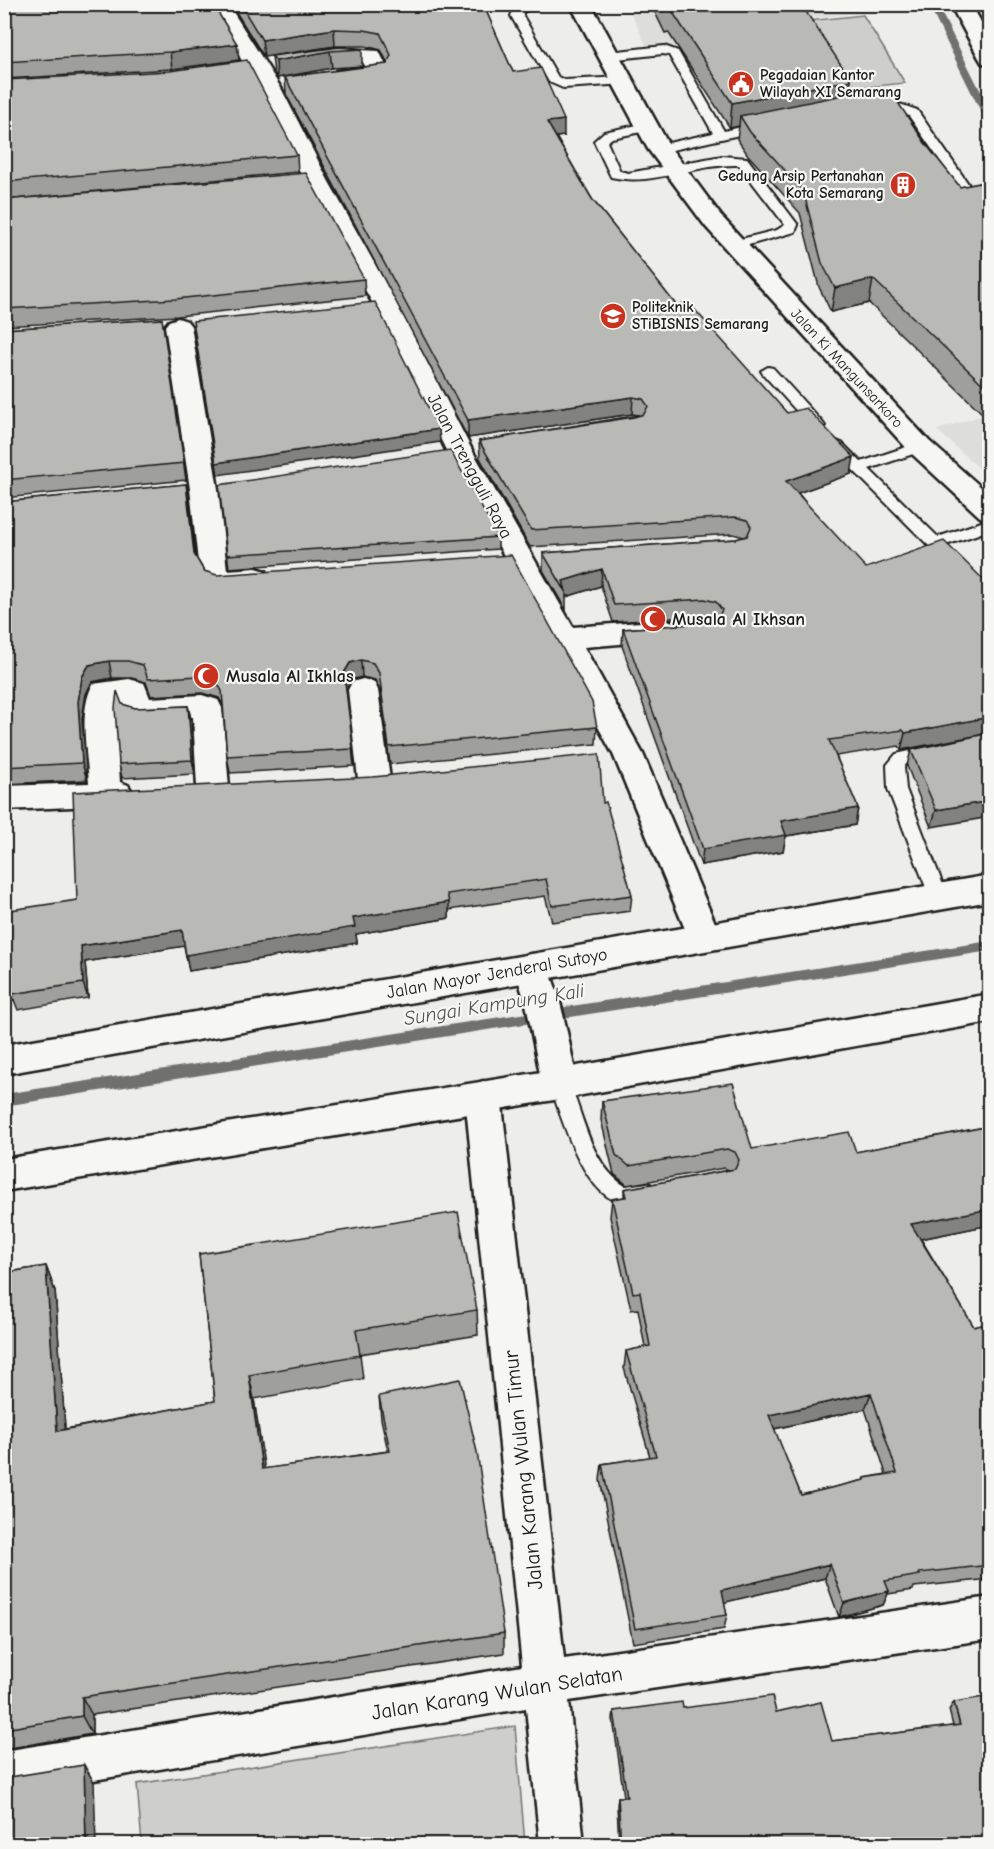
<svg xmlns="http://www.w3.org/2000/svg" width="994" height="1849" viewBox="0 0 994 1849" font-family="'Comic Neue',sans-serif">
  <style>
    .built { fill: #ddddda }
    .green { fill: #cececb; stroke: #757574; stroke-width: 1.5 }
    .lines { fill: none; stroke-linecap: round; stroke-linejoin: round }
    .stream { fill: #6f6f6d; fill-rule: evenodd }
    .lane-casing { stroke: #1c1c1c; stroke-width: 4 }
    .street-casing { stroke: #1c1c1c; stroke-width: 5 }
    .secondary-casing { stroke: #1c1c1c; stroke-width: 5 }
    .lane { fill: #f6f6f2; fill-rule: evenodd }
    .street { fill: #f6f6f2; fill-rule: evenodd }
    .secondary { fill: #f6f6f2; fill-rule: evenodd }
    .wall { fill: #9f9f9d; stroke: #1c1c1c; stroke-width: 1.5; fill-rule: evenodd }
    .shaded-wall { fill: #82827f; stroke: #1c1c1c; stroke-width: 1.5 }
    .building { fill: #b9b9b6; stroke: #1c1c1c; stroke-width: 1.5; fill-rule: evenodd }
    .labels { text-anchor: middle; stroke-width: 4.5; stroke-linejoin: round; paint-order: stroke }
    .far-poi-label { font-size: 15px; font-weight: bold; fill: #1c1c1c; stroke: #f6f6f2; text-anchor: start }
    .far-street-label { font-size: 15px; fill: #1c1c1c; stroke: #f6f6f2 }
    .street-label { font-size: 18px; fill: #1c1c1c; stroke: #f6f6f2 }
    .poi-label { font-size: 18px; font-weight: bold; fill: #1c1c1c; stroke: #f6f6f2; text-anchor: start }
    .water-label { font-size: 20px; font-style: italic; fill: #535352; stroke: #f6f6f2 }
    .near-street-label { font-size: 21px; fill: #1c1c1c; stroke: #f6f6f2 }
  </style>
  <rect width="100%" height="100%" fill="#edede9"/>
  <filter id="ink" filterUnits="userSpaceOnUse"><feTurbulence type="fractalNoise" baseFrequency=".0167" numOctaves="2"/><feDisplacementMap in="SourceGraphic" scale="12" xChannelSelector="R" yChannelSelector="G"/><feConvolveMatrix kernelMatrix="1 2 1 2 8 2 1 2 1" color-interpolation-filters="sRGB"/></filter>
  <g filter="url(#ink)">
    <!-- built -->
    <path class="built" d="M883,4L886,11L755,23L742,39L648,49L627,5Z
      M989,413V477L937,430Z"/>
    <!-- green -->
    <path class="green" d="M863,15L905,83L848,89L807,21Z
      M515,1726L525,1844H142L137,1784Z"/>
    <g class="lines">
      <!-- stream -->
      <path class="stream" d="M928,4H937L990,110V123L985,120Z
        M990,941V951L4,1106V1094Z"/>
      <defs>
        <path id="lane" d="M524,4H543L523,12V16L558,77L565,80L622,77L628,81L626,84L563,88L549,82L511,16L514,8Z
          M664,46L678,51L724,131L762,122L766,123V129L659,153L655,152L653,149L655,146L713,133L669,55L663,54L608,60L602,56L608,52Z
          M880,102H894L917,110L969,185L967,188H959L909,116L893,110L876,109L874,106Z
          M647,123L653,127L651,130L612,138L607,142L620,171L628,173L722,156L747,158L798,225L795,232L734,249L729,248L727,245L729,242L777,230L785,225L739,165C697,163 652,187 611,177L594,141L604,132Z
          M768,367L773,368L823,423L825,426L823,429H813L763,374L761,371Z
          M837,441L842,443L861,462L915,444H925L927,447L925,450L869,469L938,537L990,519V530L940,547H930L832,449L830,446L832,443Z
          M932,746L938,748L940,752L938,756L907,763L904,767L906,789L948,898L945,903L939,905L933,903L930,898L888,789L887,765L896,754Z
          M560,1076L567,1078C584,1114 589,1163 625,1186L648,1183L655,1186L658,1192L655,1198C646,1202 633,1205 623,1203C584,1197 561,1117 550,1084L553,1078Z"/>
        <path id="street" d="M207,4H228L281,88L328,180L397,304L472,450L573,627L667,620L677,623L682,630L677,637L667,640L584,647L643,754L721,937L716,946L704,950L692,946L613,754L446,450L373,304L304,180L259,88Z
          M950,4H971L990,38V64L982,63L979,58Z
          M341,49L379,51L390,73L387,78C372,81 351,84 336,81L333,76L336,71L366,68L363,62C346,62 326,67 309,63L306,58L309,53Z
          M178,318L187,321L191,326L218,489L227,570L256,568L266,571L270,578L266,585L219,590L209,587L199,571L190,489L165,326L169,321Z
          M129,679L144,683L150,698L202,695L218,700L222,708L229,787L224,795L213,799L202,795L197,787L193,717L138,720L127,717L121,701L118,702L116,722L120,782L128,785L133,793L128,801L117,805L4,810V786L89,783C87,753 78,711 93,684Z
          M363,679L374,682L378,690L390,779L385,787L374,791L363,787L358,779L348,690L352,682Z
          M531,954L543,957C563,996 568,1042 578,1084L572,1094L560,1099L548,1094L542,1084L526,1004L514,967L519,957Z
          M483,1081L495,1086L501,1096L564,1659L990,1597V1639L569,1701L584,1844H540L526,1708L4,1795V1751L522,1666L465,1096L471,1086Z"/>
        <path id="secondary" d="M570,4H591L670,147L722,217L929,441L990,495V520L980,517L911,453L706,227L648,149Z
          M990,875V901L4,1074V1045Z
          M990,994V1022L560,1099L4,1191V1159L560,1069Z"/>
      </defs>
      <!-- lane casing -->
      <use href="#lane" class="lane-casing"/>
      <!-- street casing -->
      <use href="#street" class="street-casing"/>
      <!-- secondary casing -->
      <use href="#secondary" class="secondary-casing"/>
      <!-- lane -->
      <use href="#lane" class="lane"/>
      <!-- street -->
      <use href="#street" class="street"/>
      <!-- secondary -->
      <use href="#secondary" class="secondary"/>
    </g>
    <!-- wall -->
    <path class="wall" d="M4,4L237,44L239,60L172,69L4,79Z
      M231,4H483L513,72L564,136L556,137L592,199L676,305L787,413L851,474L798,493L990,733L901,750L899,746L836,756L858,808L855,825L786,836L783,851L701,865L622,646L623,629L706,623L715,620L714,619L703,616L613,622L601,586L566,597V610L543,570V553L736,539L744,537L733,534L530,547L480,458L479,441L639,415L632,414L468,438L286,94L285,77L387,64V62L381,50L365,46H335L264,57Z
      M651,4H727L729,7L750,4H876V6L805,11L849,94L925,143L960,187L990,181V428L986,424L987,418L869,303L831,312L819,287L800,213L748,155L737,139L739,126L730,128L668,32L665,33Z
      M340,47L362,49V66L332,68L277,78L274,73L272,56Z
      M4,80L297,155L298,172L4,200Z
      M4,200L364,279L365,296L178,316L4,326Z
      M162,319L186,480L4,498V329Z
      M186,484L195,556L204,571L597,727L596,744L390,764L380,690L375,680L362,677L351,680L346,689L354,766L230,773L227,756L223,705L219,698L202,693L151,696L146,682L132,678H112L92,682L86,694L82,719L87,780L4,784V502Z
      M219,485L498,537V549L229,568Z
      M122,704L135,708L188,706L191,719L195,774L122,778L119,764Z
      M990,733L931,827L907,766L911,750Z
      M603,803L632,895L630,911L552,922L545,896L449,910V918L356,934L357,943L189,971L184,946L85,962L88,998L18,1010L14,1000L4,1002L77,900Z
      M602,1101L752,1149L856,1152L990,1126V1225L921,1239L974,1327L990,1323V1579L914,1587L913,1590L888,1594L883,1605L839,1617L825,1578L724,1602L727,1615L724,1629L633,1643L600,1480L602,1464L650,1457L624,1368L626,1351L645,1347L638,1309L631,1310L610,1217L612,1199L624,1197V1189L729,1170L724,1168L627,1185L614,1174L601,1120ZM865,1409L886,1474L865,1478L864,1480L801,1495L774,1429Z
      M199,1254L477,1310L478,1335L360,1354L363,1379L254,1399L264,1469L388,1451L381,1419L379,1396L504,1633V1653L92,1715V1734L4,1749V1273L46,1266L55,1291L65,1429L215,1401Z
      M954,1702L990,1845H619L617,1805L618,1797H624L613,1719L614,1711L683,1708L776,1712L832,1741L953,1726L949,1710Z"/>
    <!-- shaded-wall -->
    <path class="shaded-wall" d="M334,29L335,46L264,57L262,40Z
      M237,44L239,60L172,69L170,52Z
      M330,51L332,68L277,78L276,61Z
      M851,80L847,104L740,116L739,126L730,128L732,103Z
      M564,120V136L547,138V122Z
      M873,279L869,303L831,312L835,288Z
      M633,397L632,414L468,438V420Z
      M439,429L440,442L218,475L216,463Z
      M854,457L851,474L784,498L786,481Z
      M186,484L189,501L197,571L194,554Z
      M602,569L601,586L566,597V592L563,581Z
      M361,660L362,677L351,680L346,690L344,673L350,663Z
      M109,661L112,678L92,682L86,694L82,719L87,780L82,763L78,702L82,677L89,665Z
      M188,706L191,719L195,774L192,760Z
      M990,717V733L901,750L905,733Z
      M990,801V817L931,827L936,810Z
      M858,808L855,825L786,836L783,851L701,865L703,849L781,821Z
      M449,902V918L356,934L357,943L189,971L186,955L353,918Z
      M182,930L185,946L85,962L88,998L83,983L81,946Z
      M12,984V994L14,1000L4,1002V985Z
      M990,1209V1225L905,1242L911,1224Z
      M46,1266L55,1291L67,1454L57,1431Z
      M249,1375L254,1399L268,1491L262,1469Z
      M871,1393L865,1409L764,1431L769,1415Z
      M830,1564L825,1578L718,1604L722,1590Z
      M889,1591L883,1605L839,1617L844,1603Z
      M82,1697L92,1715V1734L82,1716Z
      M84,1765L94,1782L96,1845H86Z"/>
    <!-- building -->
    <path class="building" d="M4,4H213L237,44L170,52L4,62Z
      M240,4H483L513,72L541,68L564,120L547,122L592,199L676,305L688,302L787,413L806,408L854,457L786,481L866,568L944,541L990,586V717L905,733L903,730L829,740L858,808L781,821L786,835L703,849L623,629L706,623L717,619L722,610L716,602L705,599L614,605L602,569L563,581L566,592L543,553L736,539L747,536L751,527L747,520L735,517L531,530L479,441L634,417L644,414L648,406L643,399L633,397L468,420L285,77L387,64L391,55L380,33L364,30L334,29L262,40Z
      M665,4H727L729,7L750,4H801L851,80L732,103L670,8L667,9Z
      M340,47L362,49L330,51L276,61L272,56Z
      M247,60L297,155L4,182V80L170,71Z
      M889,89L925,143L960,187L990,181V391L873,279L835,288L822,263L803,190L750,132L740,116L858,92Z
      M306,173L364,279L175,299L4,309V200Z
      M375,302L439,429L216,463L193,321Z
      M162,319L184,463L4,480V329Z
      M450,450L498,537L227,555L219,485Z
      M186,484L194,554L204,571L217,575L511,555L592,702L597,727L389,747L379,673L373,663L361,660L350,663L344,673L353,749L227,756L222,691L216,681L199,676L148,679L143,665L128,661H109L89,665L82,677L78,702L82,763L4,767V502Z
      M117,691L122,704L135,708L188,706L192,760L119,764L115,708Z
      M990,733V801L936,810L911,750Z
      M599,754L603,803L606,802L632,895L552,906L546,879L447,894L449,902L353,918L355,927L186,955L182,930L81,946L83,983L12,994V984L4,985V911L77,900L73,792L373,777Z
      M733,1083L752,1149L849,1132L856,1152L990,1126V1209L911,1224L974,1327L990,1323V1565L919,1573L920,1575L885,1581L889,1591L844,1603L830,1564L722,1590L727,1615L635,1629L602,1464L656,1456L626,1351L650,1346L640,1292L633,1293L612,1199L626,1197L624,1189L735,1169L739,1160L735,1152L727,1149L629,1166L616,1155L602,1101ZM871,1393L897,1473L865,1478V1480L801,1495L769,1415Z
      M458,1212L477,1310L356,1330L360,1355L249,1375L262,1469L390,1451L379,1396L460,1379L477,1452L504,1633L82,1697V1716L4,1729V1273L46,1266L57,1431L215,1401L199,1254Z
      M772,1696L776,1712L821,1702L832,1741L960,1725L954,1702L990,1696V1845H621L618,1797H627L614,1711L682,1702L683,1708Z
      M84,1765L86,1845H4V1778Z"/>
  </g>
  <!-- icons -->
  <defs>
    <symbol id="civic-disc" viewBox="-11 -11 22 22"><circle r="9.5" fill="#c8321e" stroke="#f6f6f2"/><path d="M-.6-6.5H3V-4.5H.6V-3L4-1V1h2V6H-6V1h2V-1L-.6-3ZM-1.2 2.5V6h2.4V2.5Z" fill="#fff"/></symbol>
    <symbol id="building-disc" viewBox="-11 -11 22 22"><circle r="9.5" fill="#c8321e" stroke="#f6f6f2"/><path d="M-4-6H4V6H1V3H-1V6H-4ZM-2.5-4.3h1.7v1.8h-1.7ZM.8-4.3h1.7v1.8H.8ZM-2.5-1h1.7V.8h-1.7ZM.8-1h1.7V.8H.8Z" fill="#fff"/></symbol>
    <symbol id="university-disc" viewBox="-11 -11 22 22"><circle r="9.5" fill="#c8321e" stroke="#f6f6f2"/><path d="M0-5L7-2L0 1L-7-2ZM-4 1L0 2.5L4 1V4Q0 6-4 4Z" fill="#fff"/></symbol>
    <symbol id="mosque-disc" viewBox="-11 -11 22 22"><circle r="9.5" fill="#c8321e" stroke="#f6f6f2"/><path d="M3.5-4.9A6 6 0 1 0 3.5 4.9A5 5 0 1 1 3.5-4.9Z" fill="#fff"/></symbol>
  </defs>
  <g fill-rule="evenodd">
    <use href="#civic-disc" x="726" y="69" width="30" height="30"/>
    <use href="#building-disc" x="888" y="170" width="30" height="30"/>
    <use href="#university-disc" x="598" y="301" width="30" height="30"/>
    <use href="#mosque-disc" x="638" y="604" width="30" height="30"/>
    <use href="#mosque-disc" x="191" y="661" width="30" height="30"/>
  </g>
  <g class="labels">
    <!-- far-poi labels -->
    <g class="far-poi-label">
      <text x="760" y="80">Pegadaian Kantor<tspan x="760" dy="17">Wilayah XI Semarang</tspan></text>
      <text x="884" y="181" text-anchor="end">Gedung Arsip Pertanahan<tspan x="884" dy="17">Kota Semarang</tspan></text>
      <text x="632" y="312">Politeknik<tspan x="632" dy="17">STiBISNIS Semarang</tspan></text>
    </g>
    <!-- far-street labels -->
    <g class="far-street-label">
      <text transform="translate(847 368) rotate(47)" y="5">Jalan Ki Mangunsarkoro</text>
    </g>
    <!-- street labels -->
    <g class="street-label">
      <text transform="translate(470 466) rotate(62)" y="6">Jalan Trengguli Raya</text>
      <text transform="translate(497 973) rotate(-10)" y="6">Jalan Mayor Jenderal Sutoyo</text>
    </g>
    <!-- poi labels -->
    <g class="poi-label">
      <text x="672" y="625">Musala Al Ikhsan</text>
      <text x="226" y="682">Musala Al Ikhlas</text>
    </g>
    <!-- water labels -->
    <g class="water-label">
      <text transform="translate(494 1004) rotate(-9)" y="7">Sungai Kampung Kali</text>
    </g>
    <!-- near-street labels -->
    <g class="near-street-label">
      <text transform="translate(523 1470) rotate(-96)" y="7">Jalan Karang Wulan Timur</text>
      <text transform="translate(497 1693) rotate(-9)" y="7">Jalan Karang Wulan Selatan</text>
    </g>
  </g>
  <!-- margin -->
  <rect width="994" height="1849" fill="none" stroke="#f6f6f2" stroke-width="24"/>
  <rect x="12" y="12" width="970" height="1825" fill="none" stroke="#1c1c1c" stroke-width="2" filter="url(#ink)"/>
</svg>
